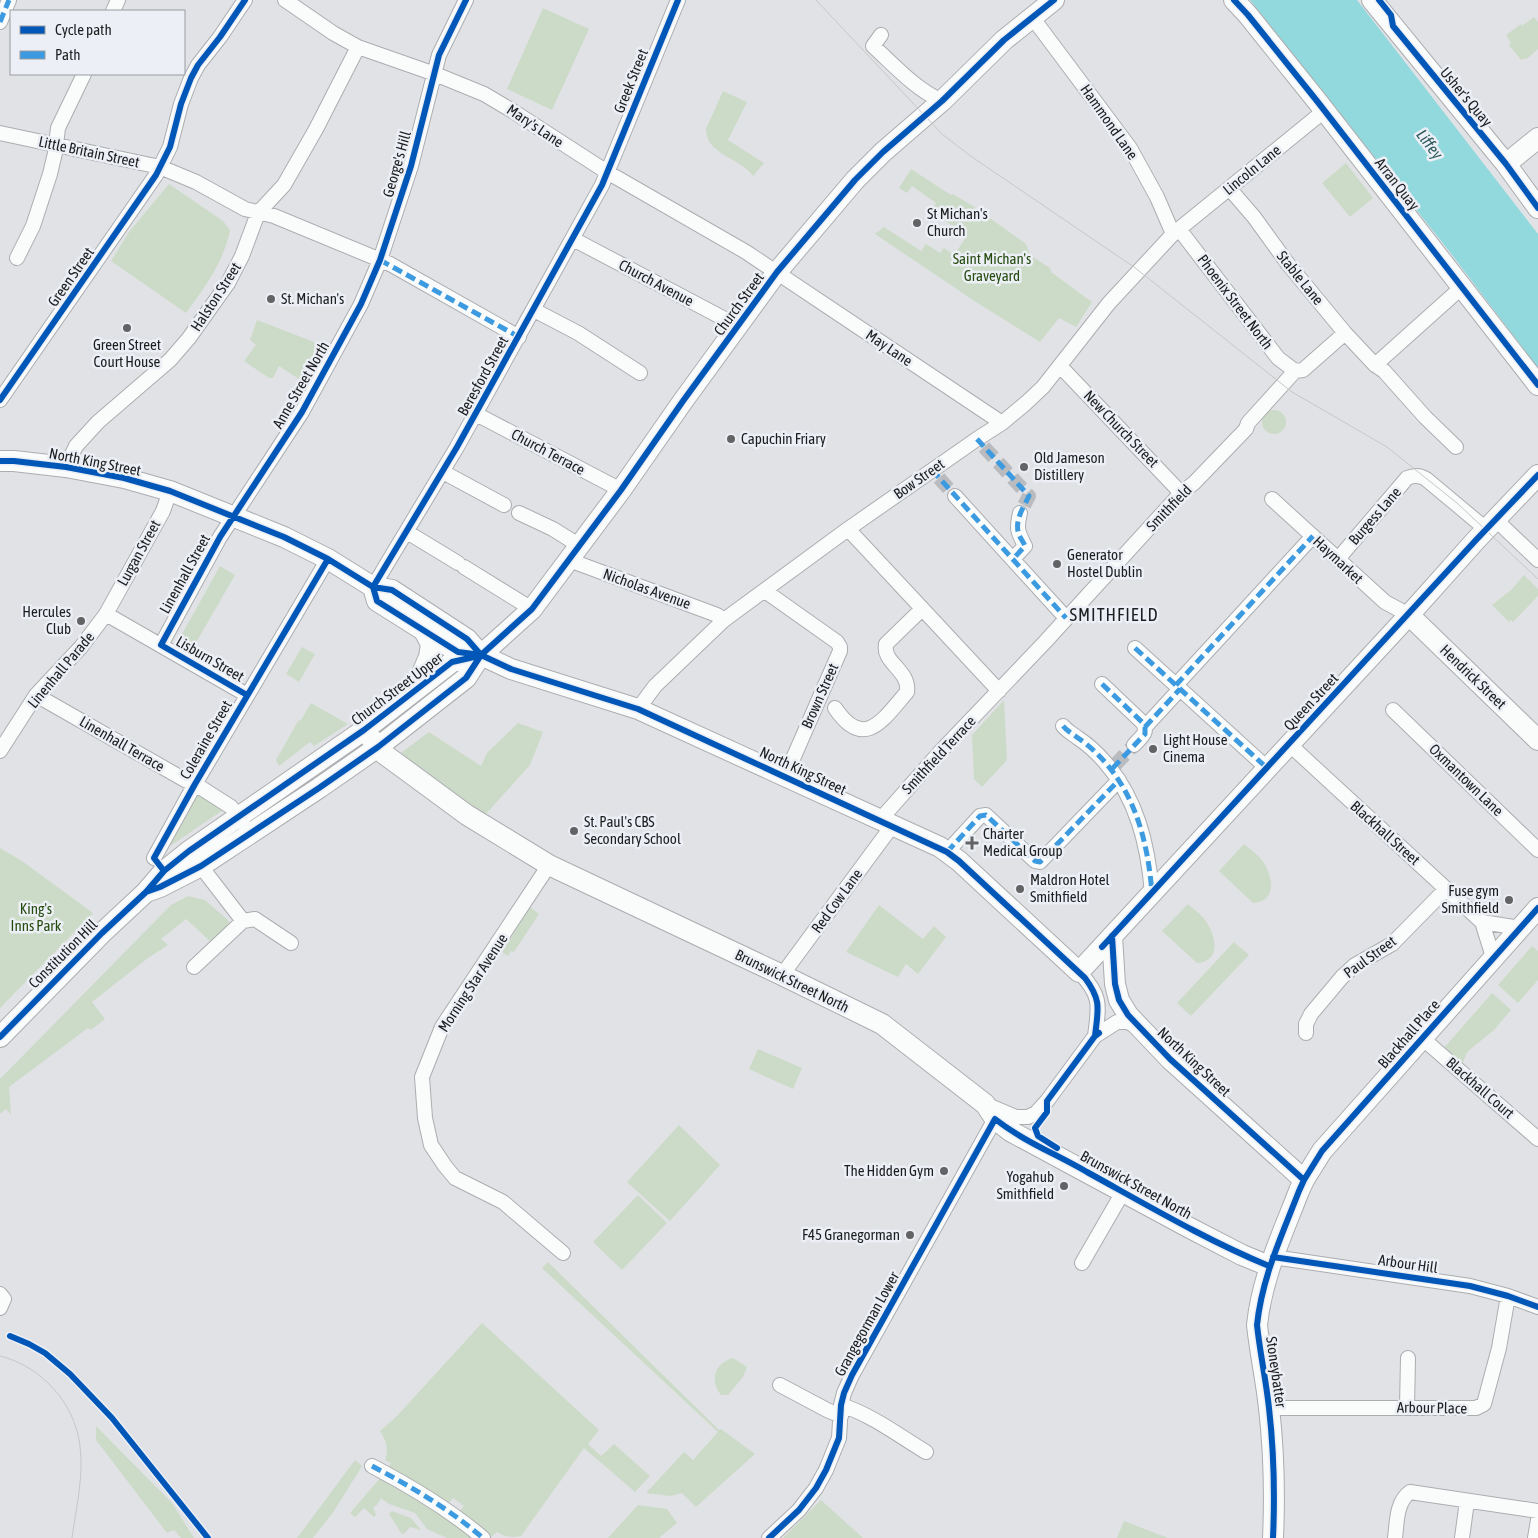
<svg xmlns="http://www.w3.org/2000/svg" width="1538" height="1538" viewBox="0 0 1538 1538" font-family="'Asap Condensed',sans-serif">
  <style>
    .green { fill: #ccdbc7 }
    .water { fill: #92d9de }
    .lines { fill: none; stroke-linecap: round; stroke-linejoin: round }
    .street-tunnel { stroke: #babbbe; stroke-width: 14; stroke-dasharray: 14 7; stroke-linecap: butt }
    .street-casing { stroke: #acadb0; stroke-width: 16 }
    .secondary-casing { stroke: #acadb0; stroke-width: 22 }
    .street { stroke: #fafbfb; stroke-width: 14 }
    .secondary { stroke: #fafbfb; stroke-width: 20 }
    .tram { stroke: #c7c7c7; stroke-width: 1 }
    .quiet { stroke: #3c9be0; stroke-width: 5; stroke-dasharray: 10 5; stroke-linecap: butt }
    .cycleway-casing { stroke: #eceff5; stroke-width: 9 }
    .cycleway { stroke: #0057b8; stroke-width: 6 }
    .poi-dot { fill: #626365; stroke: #eceff5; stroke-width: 2 }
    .labels { text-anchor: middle; stroke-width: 5; stroke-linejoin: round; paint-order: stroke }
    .street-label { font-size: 15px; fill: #1d1e20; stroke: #eceff5 }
    .poi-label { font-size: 15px; fill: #1d1e20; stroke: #eceff5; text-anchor: start }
    .park-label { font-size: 15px; fill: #254c0f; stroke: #eceff5 }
    .water-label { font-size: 16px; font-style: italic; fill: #2a5759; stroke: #eceff5 }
    .quarter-label { font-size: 18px; letter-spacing: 1px; fill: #1d1e20; stroke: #eceff5 }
  </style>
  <rect width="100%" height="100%" fill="#e1e2e6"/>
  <!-- green -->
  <path class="green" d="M543,8L589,29L552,110L507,89Z
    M1534,17L1538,22V49L1528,58L1521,60L1509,45L1511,43L1506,35L1521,24L1522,26Z
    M723,91L747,102L728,140L764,163L753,176C741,158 706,155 706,129Z
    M1346,163L1373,198L1350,217L1322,183Z
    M911,169L951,195L953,194L973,206L1026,244L1030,255L1050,268L1051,272L1092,302L1076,327L1059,318L1040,342L976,302L875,234L884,227L921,251L926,244L940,253L944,248L954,255L965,239L951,229L953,226L931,212L936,203L912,186L907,193L899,188Z
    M169,184L223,221L230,230C224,262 204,288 186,313L111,261L129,232Z
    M257,320L327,347L305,383L279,366L273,378H269L244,361L256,345L250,340Z
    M1262 422a12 12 0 1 1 24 0a12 12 0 1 1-24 0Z
    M220,566L235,575L190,653L176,645Z
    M1524,575L1538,589V596L1513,622L1511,620L1509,622L1492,605L1511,590Z
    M302,647L315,654L299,682L286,674Z
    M1004,700L1007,760L982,787L974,779L972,735Z
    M311,703L348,724L314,746L310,742L279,766L276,760L298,721L301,720Z
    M518,723L543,732L530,765L484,816L401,753L429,732L481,766L487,753Z
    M197,794L223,810L160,853Z
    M1244,844C1250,849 1257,854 1262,860C1273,876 1278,901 1253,903L1219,871Z
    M0,848L22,861L93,913L0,1008Z
    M188,896L205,900L228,920L229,925L211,942L186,919L161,939L168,945L148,958L92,1002L105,1019L91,1030L88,1028L9,1087L11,1115L6,1109L0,1114V1079L171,905Z
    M1188,904C1193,909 1201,914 1205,920C1216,935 1222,961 1197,963L1162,931Z
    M879,905L923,939L934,926L946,937L918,974L906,964L898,977L846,952Z
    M530,907L539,914L514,952L511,951L508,956L502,952Z
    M1234,942L1249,955L1191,1016L1177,1003Z
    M1532,946L1538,951V980L1518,1003L1498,985Z
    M1492,993L1511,1010L1494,1030L1467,1052L1462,1065L1443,1049Z
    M758,1049L802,1068L793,1089L749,1069Z
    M679,1125L720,1165L670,1221L627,1182Z
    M638,1195L667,1223L622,1270L593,1242Z
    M548,1262L719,1430L721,1429L755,1454L696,1507L682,1493L670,1496L646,1493L684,1452L693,1460L718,1432L542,1268Z
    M482,1323L599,1430L588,1444L601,1456L614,1444L650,1476L635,1492L584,1448L521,1536C513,1538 504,1537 497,1532L490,1538L458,1513L464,1506L453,1498L448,1504L388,1468L391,1463L385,1460C389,1449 386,1440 380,1431L396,1417Z
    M733,1358L747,1367L743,1377L728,1395H721C709,1380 715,1363 733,1358Z
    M96,1426L172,1503L194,1538H181L174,1530L167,1533L96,1440Z
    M355,1460L362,1466L334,1511L313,1538H297Z
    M382,1476L402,1487L476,1538H447L427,1529L415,1513L389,1504L381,1498L377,1505L373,1507L376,1515L374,1517L364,1508L355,1517L350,1513Z
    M821,1500L863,1538H783Z
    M638,1505L667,1509L677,1523L659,1538H608Z
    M392,1511L411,1518L421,1530L410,1527L404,1534L401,1533L389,1514Z
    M1124,1521L1168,1538H1117Z"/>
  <!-- water -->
  <path class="water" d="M1250,0H1357L1538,234V368L1449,251Z"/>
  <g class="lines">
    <!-- street-tunnel -->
    <path class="street-tunnel" d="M984,447L1029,496L1020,513
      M939,478L955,496
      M1115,765L1134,745"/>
    <defs>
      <path id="street" d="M285,0L333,33L358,47L435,74L484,94L511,110L607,172L746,252L1002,423
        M113,11L118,0
        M1032,17L1130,148L1157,197L1173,234
        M0,22L9,0
        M881,35L873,46C894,65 915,89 942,101
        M0,133L160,167L196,182L245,209L274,216L390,264L519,337
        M1229,188L1254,217L1288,264L1345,333L1375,365L1384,371L1425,417L1456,447
        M1179,229L1278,358L1295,371
        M573,239L738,326
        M17,258L33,226L50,174L55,153L58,128L84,74
        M534,310L578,333L640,373
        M1375,365L1461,288
        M1060,366L1181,493
        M0,400L156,175L170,147L181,104L191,78L198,65L220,37L245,0
        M476,414L621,490
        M66,467L76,446L98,422L170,360L189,338L228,283L242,256L258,213L284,185L316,129L358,47
        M443,472L504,505
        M955,496L1066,618
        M1272,499L1385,602L1409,615
        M519,513L553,529L580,546
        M1495,519L1538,560
        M848,529L999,691
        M407,532L458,563
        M1013,559L1025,546C1018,532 1016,530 1020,513
        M1338,559L1407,478C1414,475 1420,475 1426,479L1486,529
        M569,560L717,615L724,620
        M464,567L532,609
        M373,587L457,447L602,185L678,0
        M765,591L837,642L840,647V651L785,777
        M106,614L247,695
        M161,645L220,537L302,412L361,304L380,260L411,166L439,55L466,0
        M1135,648L1267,768
        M1102,684L1143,723C1149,733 1140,738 1134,745
        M1176,685L1313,536
        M36,695L185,780L195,784L231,807L243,823
        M835,708C864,751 883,720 907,692C910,670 882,663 886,644L922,609
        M638,709L655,686L724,620L848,529L977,439L1002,423L1026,403L1043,387L1109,303L1173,234L1324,111
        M1393,710L1538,850
        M1063,726C1067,731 1073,734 1078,738C1087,744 1097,753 1104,761C1137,798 1148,845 1152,893
        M1145,727L1180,689
        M1289,744L1482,922L1493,957
        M0,751L36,695L81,647L106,614L163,511L170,491
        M880,820L940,752L1045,642L1181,493L1194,483L1246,429L1248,423L1295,371L1303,370L1345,333
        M947,852L980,816L986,815L1035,861L1040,862L1119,780
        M154,858L195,784L328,559
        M196,860L243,921L255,919L291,943
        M549,865L442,1027L422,1077L425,1118L431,1145L445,1166L455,1178L503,1202L563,1253
        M1482,922L1520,928
        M194,967L243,921
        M1079,972C1102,996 1099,1005 1095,1036
        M782,975L892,826
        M1306,1033V1024L1311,1014L1342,977L1355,965L1392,944L1446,889
        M1422,1038L1538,1139
        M985,1104L1016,1117H1028L1036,1113L1047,1101L1095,1036L1117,1022H1127L1137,1026
        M1273,1257L1470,1286L1508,1296L1538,1307
        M1082,1263L1123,1192
        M0,1294L4,1299L0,1308
        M780,1385L827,1410L841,1416
        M841,1405C872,1415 898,1435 926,1452
        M1407,1407L1408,1358
        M1269,1408H1476L1484,1404L1499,1348L1508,1296
        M372,1466C412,1487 449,1509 483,1538
        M769,1538L799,1510L816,1488L826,1470L839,1438L841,1405L844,1393L852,1375L995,1119
        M1395,1538C1397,1523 1396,1502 1410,1492L1538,1511
        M1462,1538L1467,1501
        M1535,1538L1538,1520"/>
      <path id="secondary" d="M1234,0L1248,15L1317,101L1538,385
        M1372,0L1506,164L1538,208
        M1506,164L1538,138
        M0,461H14L66,467L124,478L170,491L284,537L328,559L373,587L392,590L467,639L481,655
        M373,587L377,601L458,652L481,655L511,669L638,709L940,847L959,861L1079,972L1409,615L1476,540L1538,475
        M1409,615L1538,740
        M416,687L429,657L431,644L425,633
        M364,730L384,754L467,815L549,865L782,975L882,1024L985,1104L995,1119L1010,1131L1188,1227L1242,1255L1269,1266
        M146,892L160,887L201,866L319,788L378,747L466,678L481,655L532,609L621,490L683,401L777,272L855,180L883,152L942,101L1004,40L1054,0
        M1112,936L1115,984L1119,1000L1128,1015L1170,1059L1304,1180
        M0,1037L102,933L146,892L164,871L189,851L364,730L452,662L477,656
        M1273,1538C1275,1494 1274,1452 1269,1408C1266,1380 1260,1353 1257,1325C1262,1277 1282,1235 1299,1191L1304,1180L1322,1151L1538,908"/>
    </defs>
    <!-- street casing -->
    <use href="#street" class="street-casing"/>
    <!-- secondary casing -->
    <use href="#secondary" class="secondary-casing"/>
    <!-- street -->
    <use href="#street" class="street"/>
    <!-- secondary -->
    <use href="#secondary" class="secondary"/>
    <!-- tram -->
    <path class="tram" d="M816,0L942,134L972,157L1134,267L1292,392L1387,447L1457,503L1538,579
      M0,1356C41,1366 75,1403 80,1446C84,1476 76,1508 72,1538"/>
    <!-- quiet -->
    <path class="quiet" d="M0,22L9,0
      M380,260L519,337
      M977,439L1029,496C1023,508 1014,521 1019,535C1021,539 1024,543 1025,546L1013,559
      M932,470L1066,618
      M1135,648L1267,768
      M1102,684L1143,723L1145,727V734L1111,770
      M1176,685L1313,536
      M1063,726C1067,731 1073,734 1078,738C1087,744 1097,753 1104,761C1137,798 1148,845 1152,893
      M1145,727L1180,689
      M947,852L980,816L986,815L1035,861L1040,862L1119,780
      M372,1466C412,1487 449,1509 483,1538"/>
    <defs>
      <path id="cycleway" d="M1234,0L1248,15L1317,101L1538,385
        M1379,0L1391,15L1393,26L1506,164L1538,208
        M0,400L156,175L170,147L181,104L191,78L198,65L220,37L245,0
        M0,461H14L66,467L124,478L170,491L284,537L328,559L373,587L392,590L467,639L481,655
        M373,587L377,601L458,652L481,655L511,669L638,709L947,852L959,861L1085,978C1102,1001 1098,1009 1095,1036
        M373,587L457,447L602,185L678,0
        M247,695L161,645L220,537L302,412L361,304L380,260L411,166L439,55L466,0
        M164,871L154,858L195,784L328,559
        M146,892L160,887L201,866L319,788L378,747L466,678L481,655L532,609L621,490L683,401L777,272L855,180L883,152L942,101L1004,40L1054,0
        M1112,936L1115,984L1119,1000L1128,1015L1170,1059L1304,1180
        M1102,947L1476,540L1538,475
        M0,1037L102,933L146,892L164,871L189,851L364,730L452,662L474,657
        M1057,1148L1038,1136L1035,1128L1047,1112V1101L1095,1036L1099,1033
        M1273,1257L1470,1286L1508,1296L1538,1307
        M10,1336L29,1344L45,1353L70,1374L112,1418L208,1538
        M769,1538L799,1510L816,1488L826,1470L839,1438L841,1405L844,1393L852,1375L995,1119C1023,1141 1056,1154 1087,1172C1147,1205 1206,1240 1269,1266
        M1273,1538C1275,1494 1274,1452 1269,1408C1266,1380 1260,1353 1257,1325C1262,1277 1282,1235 1299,1191L1304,1180L1322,1151L1538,908"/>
    </defs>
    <!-- cycleway casing -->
    <use href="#cycleway" class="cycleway-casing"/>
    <!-- cycleway -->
    <use href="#cycleway" class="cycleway"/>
  </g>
  <!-- markers -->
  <g class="poi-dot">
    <circle cx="917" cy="223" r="5"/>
    <circle cx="271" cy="299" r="5"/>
    <circle cx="127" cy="328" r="5"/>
    <circle cx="731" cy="439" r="5"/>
    <circle cx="1024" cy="467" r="5"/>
    <circle cx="1057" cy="564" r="5"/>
    <circle cx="81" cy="621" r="5"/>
    <circle cx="1153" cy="749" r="5"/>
    <circle cx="574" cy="831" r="5"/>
    <path d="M969.5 835.5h5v5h5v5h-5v5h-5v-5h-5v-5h5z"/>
    <circle cx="1020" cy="889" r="5"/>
    <circle cx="1509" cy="900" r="5"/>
    <circle cx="944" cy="1171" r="5"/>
    <circle cx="1064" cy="1186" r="5"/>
    <circle cx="910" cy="1235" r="5"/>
  </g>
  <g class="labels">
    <!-- street labels -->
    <g class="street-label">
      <text transform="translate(631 81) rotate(-68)" y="5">Greek Street</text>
      <text transform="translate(1466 97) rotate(50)" y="5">Usher's Quay</text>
      <text transform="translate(1109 122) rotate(55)" y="5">Hammond Lane</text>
      <text transform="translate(535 126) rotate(34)" y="5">Mary's Lane</text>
      <text transform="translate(89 152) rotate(12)" y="5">Little Britain Street</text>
      <text transform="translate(397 164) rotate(-74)" y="5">George's Hill</text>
      <text transform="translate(1252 170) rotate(-39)" y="5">Lincoln Lane</text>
      <text transform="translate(1397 184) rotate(52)" y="5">Arran Quay</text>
      <text transform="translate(71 277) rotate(-55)" y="5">Green Street</text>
      <text transform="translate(1300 278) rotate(51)" y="5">Stable Lane</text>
      <text transform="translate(656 283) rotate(28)" y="5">Church Avenue</text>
      <text transform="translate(216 297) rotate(-57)" y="5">Halston Street</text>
      <text transform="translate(1235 302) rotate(53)" y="5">Phoenix Street North</text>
      <text transform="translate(739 304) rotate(-54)" y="5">Church Street</text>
      <text transform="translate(889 348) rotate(34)" y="5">May Lane</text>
      <text transform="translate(483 376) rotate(-61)" y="5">Beresford Street</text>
      <text transform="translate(301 385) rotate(-60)" y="5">Anne Street North</text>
      <text transform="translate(1121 429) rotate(46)" y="5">New Church Street</text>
      <text transform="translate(548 452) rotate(28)" y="5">Church Terrace</text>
      <text transform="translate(95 462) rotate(11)" y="5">North King Street</text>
      <text transform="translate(919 479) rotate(-35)" y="5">Bow Street</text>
      <text transform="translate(1169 508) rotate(-46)" y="5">Smithfield</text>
      <text transform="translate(1375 516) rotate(-49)" y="5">Burgess Lane</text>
      <text transform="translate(139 553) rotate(-61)" y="5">Lurgan Street</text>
      <text transform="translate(1338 560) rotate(43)" y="5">Haymarket</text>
      <text transform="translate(185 574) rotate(-61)" y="5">Linenhall Street</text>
      <text transform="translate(647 589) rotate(20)" y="5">Nicholas Avenue</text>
      <text transform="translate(210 659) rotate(30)" y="5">Lisburn Street</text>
      <text transform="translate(61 670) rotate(-50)" y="5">Linenhall Parade</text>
      <text transform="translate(1473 677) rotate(44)" y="5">Hendrick Street</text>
      <text transform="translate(397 689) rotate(-37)" y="5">Church Street Upper</text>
      <text transform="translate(820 696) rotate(-66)" y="5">Brown Street</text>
      <text transform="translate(1311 702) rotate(-47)" y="5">Queen Street</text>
      <text transform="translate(206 740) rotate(-60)" y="5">Coleraine Street</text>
      <text transform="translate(122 744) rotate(30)" y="5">Linenhall Terrace</text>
      <text transform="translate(939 755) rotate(-47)" y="5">Smithfield Terrace</text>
      <text transform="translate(803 771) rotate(25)" y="5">North King Street</text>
      <text transform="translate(1466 780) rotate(44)" y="5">Oxmantown Lane</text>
      <text transform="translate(1385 833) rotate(42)" y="5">Blackhall Street</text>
      <text transform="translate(837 901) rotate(-54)" y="5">Red Cow Lane</text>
      <text transform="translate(63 954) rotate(-45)" y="5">Constitution Hill</text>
      <text transform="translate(1370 957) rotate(-36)" y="5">Paul Street</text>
      <text transform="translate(792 981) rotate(26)" y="5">Brunswick Street North</text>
      <text transform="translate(473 983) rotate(-57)" y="5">Morning Star Avenue</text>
      <text transform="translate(1409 1034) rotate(-49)" y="5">Blackhall Place</text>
      <text transform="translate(1194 1062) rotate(43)" y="5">North King Street</text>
      <text transform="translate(1480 1088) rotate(41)" y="5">Blackhall Court</text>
      <text transform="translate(1136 1185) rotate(29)" y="5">Brunswick Street North</text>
      <text transform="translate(1408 1264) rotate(8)" y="5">Arbour Hill</text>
      <text transform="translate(867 1324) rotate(-61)" y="5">Grangegorman Lower</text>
      <text transform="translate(1276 1372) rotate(82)" y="5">Stoneybatter</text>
      <text transform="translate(1432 1408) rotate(1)" y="5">Arbour Place</text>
    </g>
    <!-- poi labels -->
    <g class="poi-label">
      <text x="927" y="219">St Michan's<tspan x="927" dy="17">Church</tspan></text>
      <text x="281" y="304">St. Michan's</text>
      <text x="127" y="350" text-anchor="middle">Green Street<tspan x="127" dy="17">Court House</tspan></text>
      <text x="741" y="444">Capuchin Friary</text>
      <text x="1034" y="463">Old Jameson<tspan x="1034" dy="17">Distillery</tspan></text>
      <text x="1067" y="560">Generator<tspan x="1067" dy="17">Hostel Dublin</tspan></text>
      <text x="71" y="617" text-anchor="end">Hercules<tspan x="71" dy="17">Club</tspan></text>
      <text x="1163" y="745">Light House<tspan x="1163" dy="17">Cinema</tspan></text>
      <text x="584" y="827">St. Paul's CBS<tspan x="584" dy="17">Secondary School</tspan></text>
      <text x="983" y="839">Charter<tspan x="983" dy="17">Medical Group</tspan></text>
      <text x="1030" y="885">Maldron Hotel<tspan x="1030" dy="17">Smithfield</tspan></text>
      <text x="1499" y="896" text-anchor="end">Fuse gym<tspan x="1499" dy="17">Smithfield</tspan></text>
      <text x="934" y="1176" text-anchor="end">The Hidden Gym</text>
      <text x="1054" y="1182" text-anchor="end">Yogahub<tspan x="1054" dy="17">Smithfield</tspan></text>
      <text x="900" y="1240" text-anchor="end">F45 Granegorman</text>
    </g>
    <!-- park labels -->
    <g class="park-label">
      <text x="992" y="264">Saint Michan's<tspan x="992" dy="17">Graveyard</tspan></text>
      <text x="36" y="914">King's<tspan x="36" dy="17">Inns Park</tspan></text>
    </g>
    <!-- water labels -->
    <g class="water-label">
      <text transform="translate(1430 144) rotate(53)" y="6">Liffey</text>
    </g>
    <!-- quarter labels -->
    <g class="quarter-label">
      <text x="1114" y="621">SMITHFIELD</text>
    </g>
  </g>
  <!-- legend -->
  <rect x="10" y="10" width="175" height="65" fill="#eceff5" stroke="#999ba0"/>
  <rect x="20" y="26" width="25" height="8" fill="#0057b8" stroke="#999ba0"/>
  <text x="55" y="35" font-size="15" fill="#1d1e20">Cycle path</text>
  <rect x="20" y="51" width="25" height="8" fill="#3c9be0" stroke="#999ba0"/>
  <text x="55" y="60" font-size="15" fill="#1d1e20">Path</text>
</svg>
